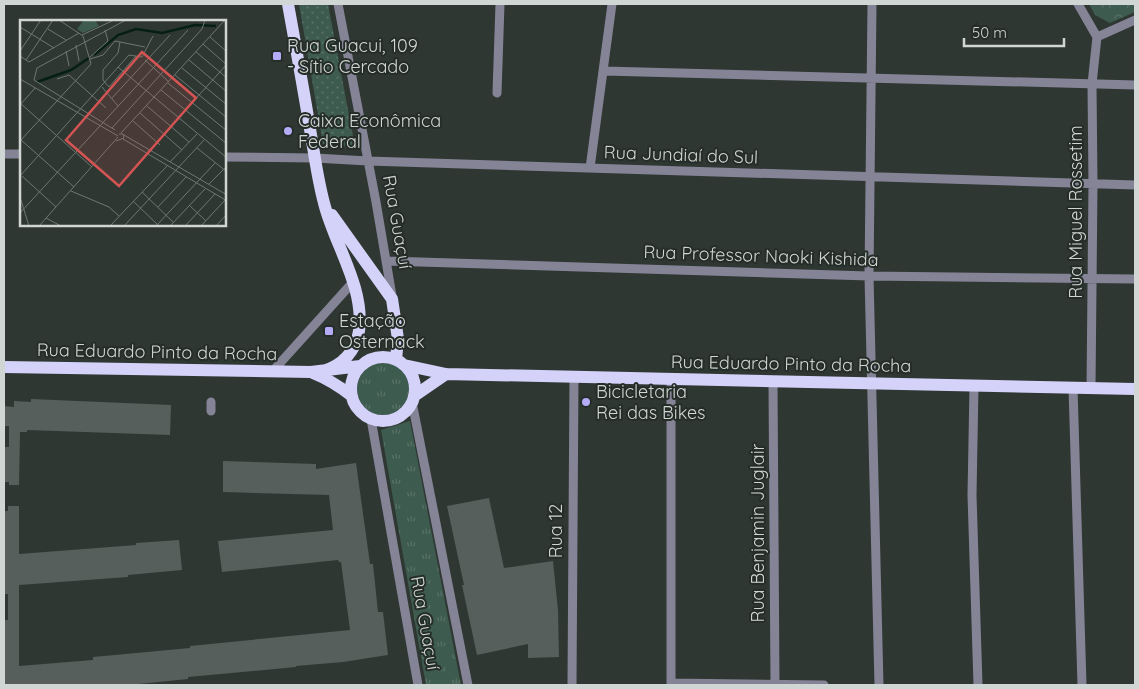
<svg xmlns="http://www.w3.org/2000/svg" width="1139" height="689" viewBox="0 0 1139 689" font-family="Quicksand,sans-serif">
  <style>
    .grass { fill: url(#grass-tufts) }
    .forest { fill: url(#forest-crowns) }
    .garden { fill: url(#garden-dots) }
    .building { fill: #565f5b }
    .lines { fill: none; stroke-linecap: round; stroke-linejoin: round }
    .minor { stroke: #858496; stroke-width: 9 }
    .major { stroke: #d5d2f9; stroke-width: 12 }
    .poi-dot { fill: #b5acf8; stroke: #252d29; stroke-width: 2 }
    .labels { text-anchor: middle; stroke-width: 4; stroke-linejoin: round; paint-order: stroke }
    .poi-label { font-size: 18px; fill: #d0d6d3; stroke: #252d29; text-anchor: start }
    .street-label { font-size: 18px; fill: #d0d6d3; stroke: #252d29 }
    .inset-river { fill: none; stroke: #051f15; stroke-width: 2.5 }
    .inset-road { fill: none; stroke: #6f7773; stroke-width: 1 }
    .view { fill: #d45453; fill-opacity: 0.15; stroke: #d45453; stroke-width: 2.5 }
    .inset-edge { fill: none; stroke: #d0d6d3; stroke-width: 2.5 }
  </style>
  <defs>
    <pattern id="grass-tufts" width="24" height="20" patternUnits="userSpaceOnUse" patternTransform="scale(1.25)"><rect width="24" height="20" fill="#3e5b4f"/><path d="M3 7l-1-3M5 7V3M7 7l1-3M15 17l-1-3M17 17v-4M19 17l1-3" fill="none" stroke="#597267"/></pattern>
    <pattern id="forest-crowns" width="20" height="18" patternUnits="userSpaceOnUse" patternTransform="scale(1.25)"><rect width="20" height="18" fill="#3e5b4f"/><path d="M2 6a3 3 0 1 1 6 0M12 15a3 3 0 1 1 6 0" fill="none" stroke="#597267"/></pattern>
    <pattern id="garden-dots" width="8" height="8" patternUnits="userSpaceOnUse" patternTransform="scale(1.25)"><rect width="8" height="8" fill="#3e5b4f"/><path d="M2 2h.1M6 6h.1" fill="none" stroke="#597267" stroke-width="1.8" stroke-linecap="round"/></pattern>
  </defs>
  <rect width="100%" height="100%" fill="#2f3733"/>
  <!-- grass -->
  <path class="grass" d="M357 389a27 27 0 1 1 54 0a27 27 0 1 1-54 0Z
    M410,421L461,685H426L381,430Z"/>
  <!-- forest -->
  <path class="forest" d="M1089,4H1135V12L1110,23L1095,15Z"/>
  <!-- garden -->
  <path class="garden" d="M299,4H328L355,147L323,144Z"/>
  <!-- building -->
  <path class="building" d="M31,399L171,405L170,435L27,430V432H20L19,485H9V482H4V447H9V426H4V406L14,407V401L31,402Z
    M223,461L316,464V469L356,463L370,564H373L378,612H383L388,655L343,662L296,666V667L188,677V679L129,685H4V620H8V594H4V511H8V506H19V554L136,545V543L179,540L182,570L128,575V577L19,585V666L93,660V657L190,648V646L350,630L341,562H339L338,560L222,572L218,541L333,530L329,495L223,492Z
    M489,498L504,568L553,561L558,610L559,657L528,658V644L477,655L462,585H464L447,506Z"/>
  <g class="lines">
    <!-- minor -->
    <path class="minor" d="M338,4L376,202L392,296
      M872,4L869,276L879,685
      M1078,4L1097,37L1135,20
      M604,71L1135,85
      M497,93L500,4
      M4,154H21
      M225,157L315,158L368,161L1135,185
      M590,168L612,4
      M387,261L869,276L1135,279
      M272,372L353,282
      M671,379V685
      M773,382L775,685
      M974,386L972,495L978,685
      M1073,388L1082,685
      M1091,388L1093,184L1092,84L1097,37
      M412,402L468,685
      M211,411V402
      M371,419L418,685
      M671,683L824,685
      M572,685L574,377"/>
    <!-- major -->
    <path class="major" d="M288,4C296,48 304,92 311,135C315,158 318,181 324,203C334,244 365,287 359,331C356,351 342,366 323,371
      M332,215L392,299L398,339L396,360
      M351 389a32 32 0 1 1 64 0a32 32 0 1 1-64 0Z
      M404,365L446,374L1135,389
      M4,367L311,372L360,366
      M313,373C328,379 339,386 352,396
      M414,396L446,374"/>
  </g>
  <!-- markers -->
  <g class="poi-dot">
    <rect x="272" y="51" width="10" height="10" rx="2.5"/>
    <circle cx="288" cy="131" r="5"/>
    <rect x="324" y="326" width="10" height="10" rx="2.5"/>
    <circle cx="586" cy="402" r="5"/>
  </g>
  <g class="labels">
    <!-- poi labels -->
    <g class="poi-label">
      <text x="287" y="52">Rua Guacui, 109<tspan x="287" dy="21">- Sítio Cercado</tspan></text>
      <text x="298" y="127">Caixa Econômica<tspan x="298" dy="21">Federal</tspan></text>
      <text x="339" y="327">Estação<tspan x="339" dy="21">Osternack</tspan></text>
      <text x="596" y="398">Bicicletaria<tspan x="596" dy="21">Rei das Bikes</tspan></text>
    </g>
    <!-- street labels -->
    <g class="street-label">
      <text transform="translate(681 155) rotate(2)" y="6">Rua Jundiaí do Sul</text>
      <text transform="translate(1076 212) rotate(-90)" y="6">Rua Miguel Rossetim</text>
      <text transform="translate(397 222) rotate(80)" y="6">Rua Guaçuí</text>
      <text transform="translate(761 256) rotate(2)" y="6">Rua Professor Naoki Kishida</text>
      <text transform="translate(157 352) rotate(1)" y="6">Rua Eduardo Pinto da Rocha</text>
      <text transform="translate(791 364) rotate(1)" y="6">Rua Eduardo Pinto da Rocha</text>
      <text transform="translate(556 531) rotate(-90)" y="6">Rua 12</text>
      <text transform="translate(758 533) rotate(-90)" y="6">Rua Benjamin Juglair</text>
      <text transform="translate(425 623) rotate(80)" y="6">Rua Guaçuí</text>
    </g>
  </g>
  <!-- overview -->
  <g transform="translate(20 20)">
    <rect width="206" height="206" fill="#2f3733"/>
    <path d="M64,0H75L79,6L63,13L57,9Z" fill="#3e5b4f"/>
    <path class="inset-river" d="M74,35L98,15L116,9L142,13L175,5L196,6M17,62L51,50L69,38"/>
    <path class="inset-road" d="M0,7L34,28M28,9L46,20M62,15L94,0M190,17L207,32M100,22L98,33L83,50V60L89,67L116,36M183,24L207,45M56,25L59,41M0,31L21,0M46,31L49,46M176,32L207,58M0,36L9,42L59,13M70,37L88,21L85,10M70,39L83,35L95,21L125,27M6,40L33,0M125,40L149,62M169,40L207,72M98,47L207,138M162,48L207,85M155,55L207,98M0,59L98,116M37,59L49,55L86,88M148,63L207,111M82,67L98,86M141,70L207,124M92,78L150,15M0,83L72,147M0,85L15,68M127,86L169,122M120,93L162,130M113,101L140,125M92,108L182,9L185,0M95,110L14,60L17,48L106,0M101,113L205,0M144,114L207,44M104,115L207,175M0,119L54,167M103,119L207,181M0,121L71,44L63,16L39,0M96,121L104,118L103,114H99M177,128L207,152M150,142L177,114M0,156L109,35L122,37L133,16M2,156L36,187M189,164L207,146M51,171L89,187L99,196M122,172L153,202M0,177L9,206M113,181L139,206M169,185L186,201M138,187L166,157M0,193L168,10M26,198L41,206M19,206L98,117M90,206L147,146M104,206L184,120M136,206L195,143M150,206L185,169M165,206L195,174M181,206L205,180M196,206L207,194"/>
    <path class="view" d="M122,32L176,78L99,166L46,120Z"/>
    <rect width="206" height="206" class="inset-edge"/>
  </g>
  <!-- border -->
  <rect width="1139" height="689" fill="none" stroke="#d0d6d3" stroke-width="10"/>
  <!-- scale -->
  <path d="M964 38v8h100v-8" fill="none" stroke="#d0d6d3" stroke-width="2.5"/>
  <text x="972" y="38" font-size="15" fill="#d0d6d3" stroke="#252d29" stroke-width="4" paint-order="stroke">50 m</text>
</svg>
